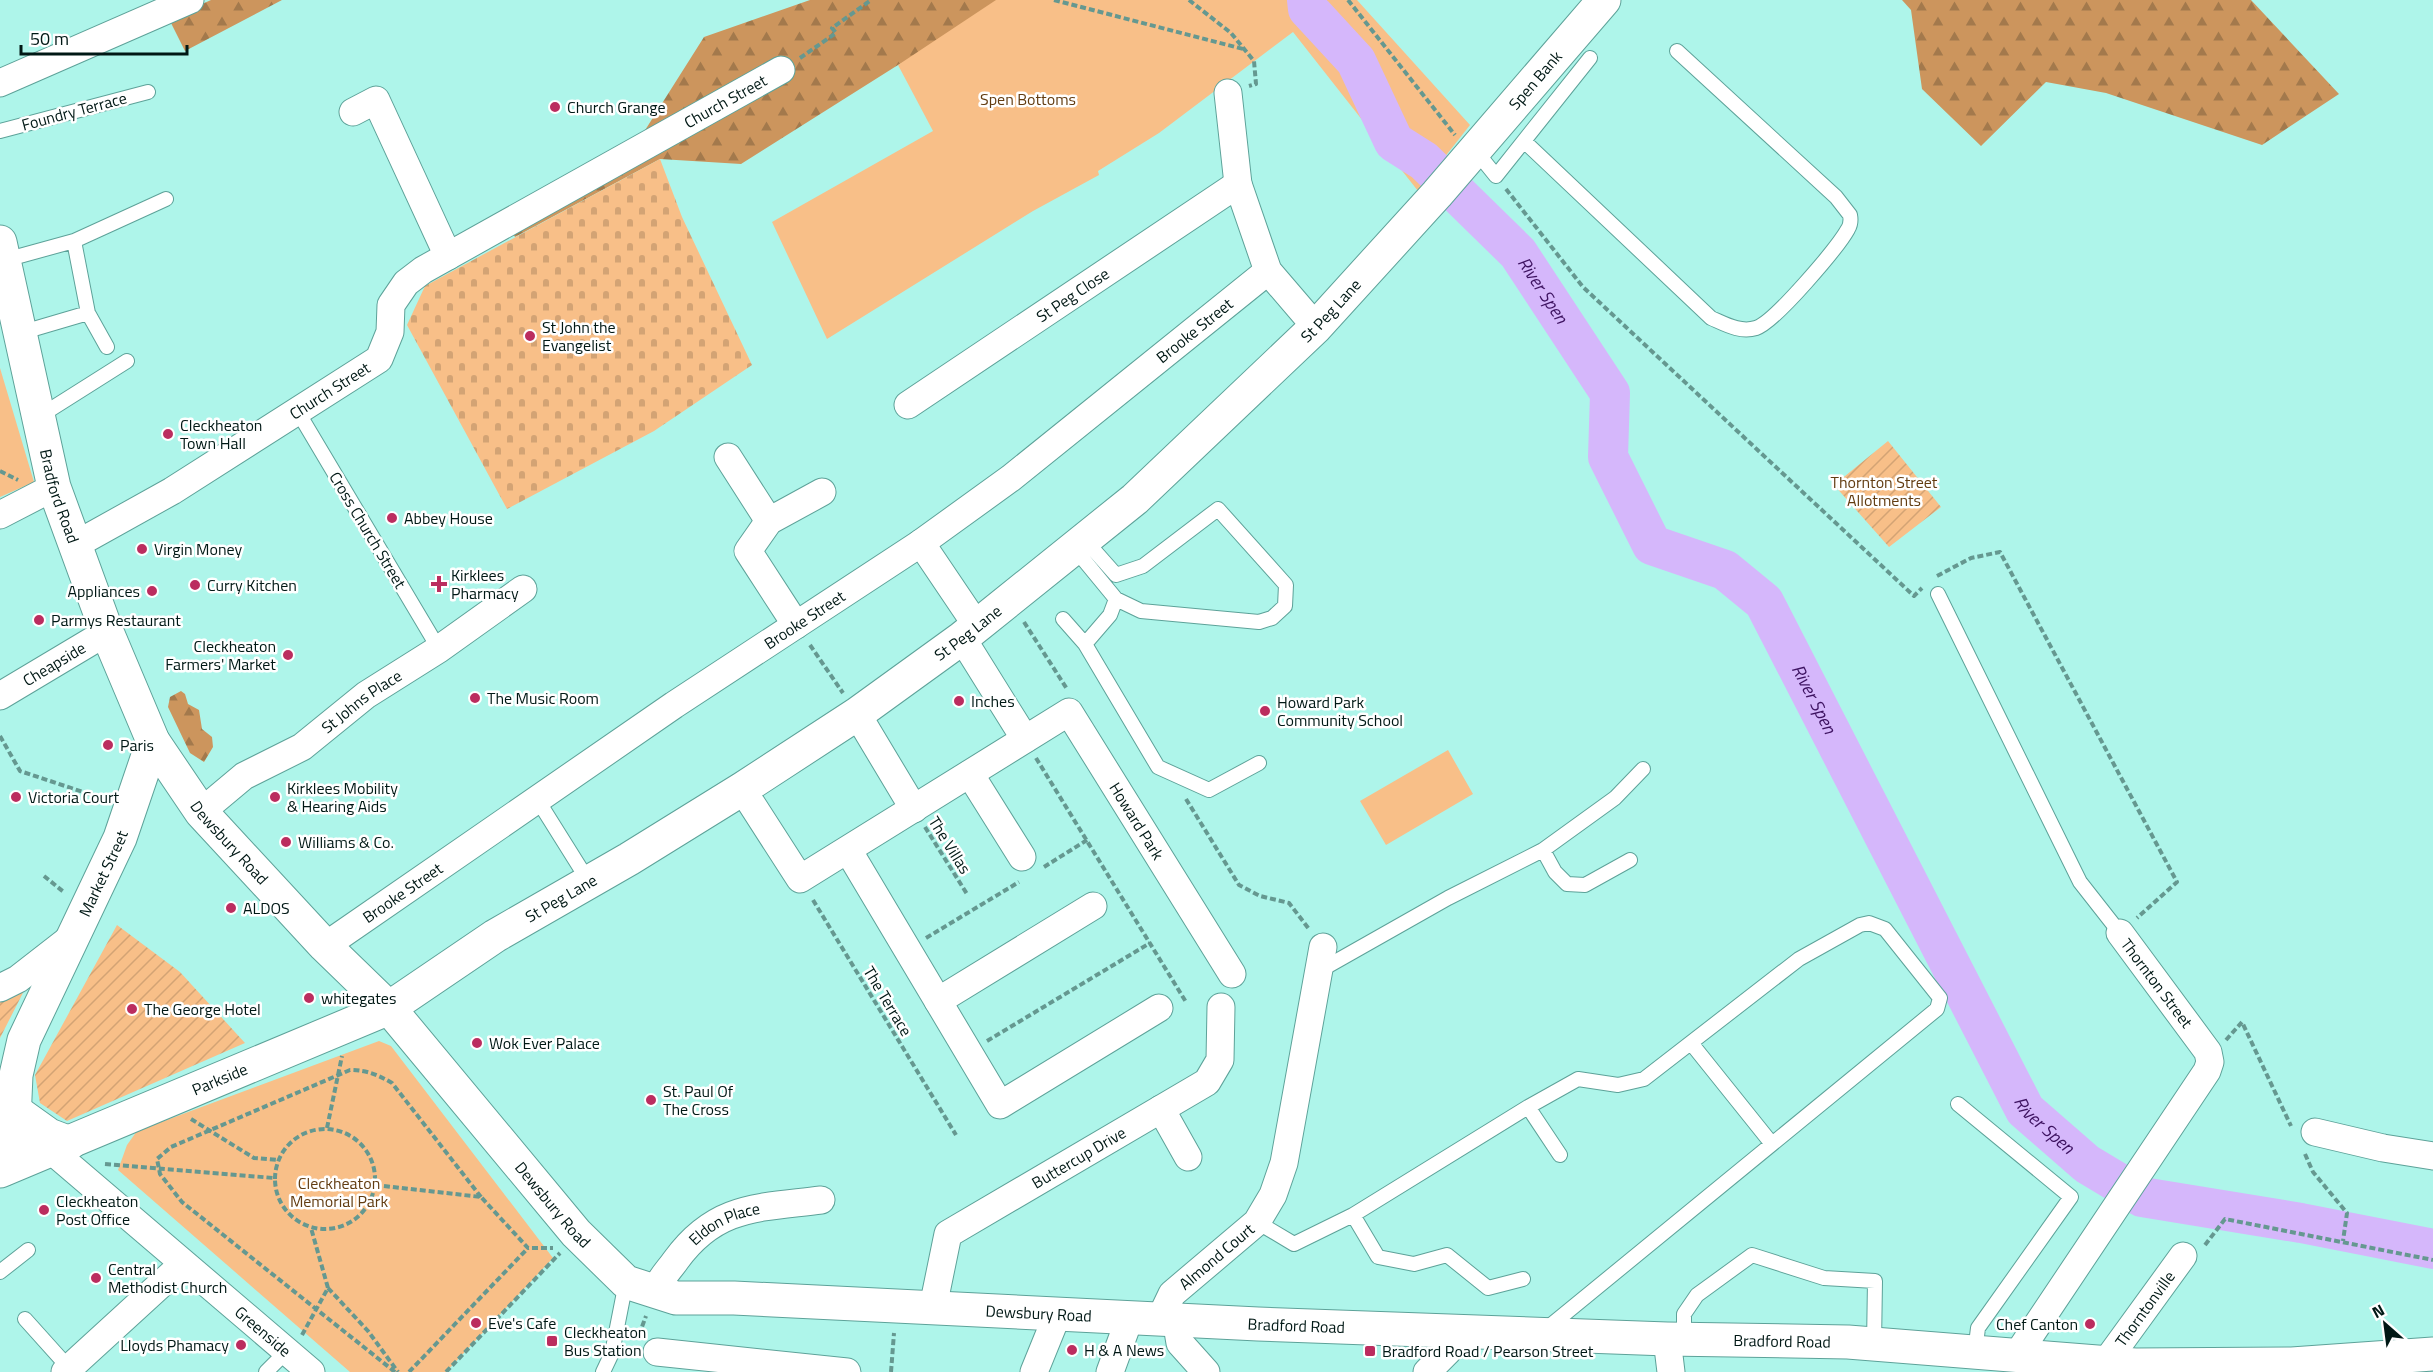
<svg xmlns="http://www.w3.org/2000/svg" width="2433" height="1372" viewBox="0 0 2433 1372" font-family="'Titillium Web',sans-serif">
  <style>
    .forest { fill: url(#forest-firs) }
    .cemetery { fill: url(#cemetery-stones) }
    .park { fill: #f8bf88 }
    .garden { fill: url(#garden-furrows) }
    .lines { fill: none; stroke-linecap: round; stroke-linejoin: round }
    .river { stroke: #d5b7fb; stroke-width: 40 }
    .lane-casing { stroke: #5da299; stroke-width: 16 }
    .street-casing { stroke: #5da299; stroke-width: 29 }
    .secondary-casing { stroke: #5da299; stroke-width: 35 }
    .primary-casing { stroke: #5da299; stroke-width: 35 }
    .path { stroke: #659890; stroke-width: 4; stroke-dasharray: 6 3; stroke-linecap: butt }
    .lane { stroke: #fff; stroke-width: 14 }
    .street { stroke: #fff; stroke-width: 27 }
    .secondary { stroke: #fff; stroke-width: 33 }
    .primary { stroke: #fff; stroke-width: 33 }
    .poi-dot { fill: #bb2d5f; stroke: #fff; stroke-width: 2 }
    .labels { text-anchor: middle; stroke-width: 5; stroke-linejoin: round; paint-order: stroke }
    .street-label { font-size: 16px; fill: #001815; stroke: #fff }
    .park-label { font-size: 16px; fill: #623c11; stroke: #fff }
    .poi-label { font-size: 16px; fill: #001815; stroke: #fff; text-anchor: start }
    .water-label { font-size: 18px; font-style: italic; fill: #3d1260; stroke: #fff }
  </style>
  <defs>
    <pattern id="forest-firs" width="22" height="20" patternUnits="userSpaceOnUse" patternTransform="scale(1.5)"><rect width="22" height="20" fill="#cc955d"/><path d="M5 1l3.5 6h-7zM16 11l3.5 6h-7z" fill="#a3794c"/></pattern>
    <pattern id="cemetery-stones" width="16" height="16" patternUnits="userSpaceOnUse" patternTransform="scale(1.5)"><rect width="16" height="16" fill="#f8bf88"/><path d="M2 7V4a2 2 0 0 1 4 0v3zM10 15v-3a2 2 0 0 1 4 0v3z" fill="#d3a374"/></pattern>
    <pattern id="garden-furrows" width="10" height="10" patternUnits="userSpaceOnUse" patternTransform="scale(1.5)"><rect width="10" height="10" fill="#f8bf88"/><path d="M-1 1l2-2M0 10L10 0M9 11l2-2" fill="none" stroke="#d3a374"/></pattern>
  </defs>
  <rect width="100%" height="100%" fill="#aef5ea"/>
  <!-- forest -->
  <path class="forest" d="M211,0H282L185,51L169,19Z
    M810,0H1041L898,65L741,164L660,159L515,237L505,219L642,135L704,37Z
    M1902,0H2251L2339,94L2262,145L2106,93L2046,82L1981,146L1922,89L1911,10Z
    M181,691L185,694L188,704L199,710L202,729L212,737L213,747L204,762L190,753L168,707L170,697Z"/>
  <!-- cemetery -->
  <path class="cemetery" d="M660,159L682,217L752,365L654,431L507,509L407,325L425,286Z"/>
  <!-- park -->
  <path class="park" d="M996,0H1357L1470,125L1418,191L1293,32L1159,133L1098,171L1099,175L1033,211L827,339L772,222L933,131L898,65Z
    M0,368L34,482L0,497Z
    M1448,750L1473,794L1386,845L1360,801Z
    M379,1041L391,1046L553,1258L446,1372H350L118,1170L127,1145L137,1131Z"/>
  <!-- garden -->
  <path class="garden" d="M1888,441L1941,507L1889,547L1834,485Z
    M117,925L180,972L245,1043L67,1121L40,1103L35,1075Z
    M29,981L0,1038V1000Z"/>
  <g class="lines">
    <!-- river -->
    <path class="river" id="s1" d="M1307,0L1308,9L1356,61L1394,142L1424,161L1518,253L1610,393L1608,457L1652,545L1725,570L1764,602L2025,1110L2087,1164L2142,1197L2301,1223L2433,1249"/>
    <defs>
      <path id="lane" d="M0,131L148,92
        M1524,141L1711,318C1725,324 1740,333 1756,328C1775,322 1838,247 1848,229C1851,224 1851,220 1850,215L1836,197L1677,51
        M1475,150L1496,176L1590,58
        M74,241L166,199
        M5,260L74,241L88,313L107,347
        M20,333L88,313
        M298,412L439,649
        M40,416L127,361
        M1074,548L1116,599L1141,611L1259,622L1272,618L1285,606L1286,585L1218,509L1143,566L1116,575L1085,540
        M1938,594L2080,882L2120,933
        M1063,619L1085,644L1158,767L1209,790L1259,763
        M1085,644L1110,615L1116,599
        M537,799L589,882
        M1543,850L1555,872L1567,884L1585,885L1630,860
        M1319,971L1448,898L1543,850L1615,798L1643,769
        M1691,1043L1772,1144
        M1958,1104L2071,1197L1978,1328L1975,1352
        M1528,1107L1578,1079L1618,1085L1644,1079L1799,959L1860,925L1869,923L1885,929L1940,998L1937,1009L1545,1330
        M1353,1215L1528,1107L1560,1155
        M1257,1222L1294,1244L1353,1215L1378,1257L1414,1264L1447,1255L1488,1288L1523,1279
        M0,1272L28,1250
        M25,1319L69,1368
        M1684,1339V1314L1697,1295L1752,1255L1824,1278L1875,1281L1874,1344
        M266,1372L287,1351
        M603,1372L612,1353L626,1282"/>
      <g id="street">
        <path d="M0,83L190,0"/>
        <path d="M1228,93L1238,184"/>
        <path d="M353,112L376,100L448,256"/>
        <path id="s2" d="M908,405L1238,184L1268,271L1316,327"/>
        <path d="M728,457L769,521"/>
        <path d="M0,515L54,487"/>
        <path d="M921,543L977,626"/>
        <path id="s3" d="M75,545L172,491L379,359L390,332L391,305L406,283L423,270L781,70"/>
        <path d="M796,625L748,551L769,521L822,492"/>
        <path d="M962,638L1025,739"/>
        <path id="s4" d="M0,696L107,632"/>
        <path d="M857,714L914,809"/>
        <path d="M970,774L1022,857"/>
        <path id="s5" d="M742,789L800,879L1069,712L1232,974"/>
        <path id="s6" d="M201,812L244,776L302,747L366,695L439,649L523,589"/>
        <path d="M848,850L1000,1105L1159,1008"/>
        <path id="s7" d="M325,946L674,705L921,543L1011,478L1268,271"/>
        <path d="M0,988L18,979L72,937"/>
        <path d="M938,1001L1093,906"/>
        <path d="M1161,1109L1188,1157"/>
        <path d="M2315,1132L2383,1148L2433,1156"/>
        <path id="s8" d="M51,1150L311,1372"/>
        <path id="s9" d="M655,1291C659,1280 669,1270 676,1260C716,1205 758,1208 821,1200"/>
        <path id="s10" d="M933,1307L948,1234L1207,1082L1220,1060L1221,1007"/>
        <path id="s11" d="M1160,1319L1172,1294L1257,1222L1273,1195L1284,1163L1323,947"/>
        <path d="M1176,1319L1180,1343L1206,1372"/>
        <path d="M1667,1339L1671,1372"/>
        <path d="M657,1352L847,1372"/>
        <path d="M2017,1355L2207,1071L2210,1062L2208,1052L2120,933"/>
        <path id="s12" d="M2106,1362L2183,1256"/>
        <path d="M65,1372L183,1264"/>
        <path d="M1034,1372L1058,1313"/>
        <path d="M1110,1372L1130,1317"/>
        <path d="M1427,1372L1448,1351L1451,1332"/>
      </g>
      <g id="secondary">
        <path d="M14,1110L49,1135L70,1143"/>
        <path id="s13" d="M4,1169L13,1143L16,1075L24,1040L120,838L153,741"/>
      </g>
      <g id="primary">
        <path id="s14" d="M0,242L54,487L107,632L153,741L201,812L325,946L389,1008L576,1233L626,1282L676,1298H734L1258,1324L1667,1339L1848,1342L2135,1365L2292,1364L2433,1354"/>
        <path id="s15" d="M0,1171L389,1008L495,936L629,859L742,789L857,714L962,638L1135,499L1316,327L1437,194L1604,0"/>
      </g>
    </defs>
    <!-- lane casing -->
    <use href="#lane" class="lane-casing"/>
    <!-- street casing -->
    <use href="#street" class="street-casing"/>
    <!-- secondary casing -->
    <use href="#secondary" class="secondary-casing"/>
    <!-- primary casing -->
    <use href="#primary" class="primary-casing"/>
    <!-- path -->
    <path class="path" d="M1054,0L1243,49
      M1189,0L1231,33L1254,61L1256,84L1249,86
      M1348,0L1455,135
      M800,58L836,33L832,28L871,0
      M1506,189L1583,287L1914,596L1922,588
      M0,471L18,480
      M1937,576L1971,558L2000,552L2177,882L2137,918
      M1024,622L1067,689
      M810,645L843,693
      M0,736L20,771L107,800
      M1036,758L1186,1002
      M1186,799L1239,885L1260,896L1289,903L1309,929
      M925,827L967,894
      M1044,867L1087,840
      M44,876L65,893
      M813,900L956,1135
      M926,938L1019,882
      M2226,1040L2242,1022L2291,1126
      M987,1041L1150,943
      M191,1119L254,1158L278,1160
      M327,1128L342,1056
      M275 1179a50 50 0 1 1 100 0a50 50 0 1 1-100 0Z
      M2305,1154L2313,1172L2347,1213L2343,1241
      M105,1164L274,1178
      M375,1185L481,1197L528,1248H553
      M2205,1245L2225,1219L2433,1260
      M328,1288L368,1331L398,1372
      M302,1335L328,1288L311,1228
      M639,1335L646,1316
      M395,1372L182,1202L160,1174L157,1159L171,1147L350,1070C367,1070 378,1075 392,1083L481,1197
      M409,1372L528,1248
      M446,1372L560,1253
      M891,1372L894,1333"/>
    <!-- lane -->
    <use href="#lane" class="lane"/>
    <!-- street -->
    <use href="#street" class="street"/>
    <!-- secondary -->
    <use href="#secondary" class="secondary"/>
    <!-- primary -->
    <use href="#primary" class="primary"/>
  </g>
  <!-- markers -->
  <g class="poi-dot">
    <circle cx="555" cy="107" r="6"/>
    <circle cx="530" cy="336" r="6"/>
    <circle cx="168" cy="434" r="6"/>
    <circle cx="392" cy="518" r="6"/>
    <circle cx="142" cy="549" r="6"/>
    <path d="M436 575h6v6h6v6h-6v6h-6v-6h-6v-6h6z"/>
    <circle cx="195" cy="585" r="6"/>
    <circle cx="152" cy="591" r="6"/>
    <circle cx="39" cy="620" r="6"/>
    <circle cx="288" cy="655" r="6"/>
    <circle cx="475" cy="698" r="6"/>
    <circle cx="959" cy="701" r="6"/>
    <circle cx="1265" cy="711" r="6"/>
    <circle cx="108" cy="745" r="6"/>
    <circle cx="16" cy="797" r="6"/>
    <circle cx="275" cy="797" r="6"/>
    <circle cx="286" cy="842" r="6"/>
    <circle cx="231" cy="908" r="6"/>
    <circle cx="309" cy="998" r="6"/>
    <circle cx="132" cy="1009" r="6"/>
    <circle cx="477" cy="1043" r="6"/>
    <circle cx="651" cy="1100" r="6"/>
    <circle cx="44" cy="1210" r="6"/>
    <circle cx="96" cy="1278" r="6"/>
    <circle cx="476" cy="1323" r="6"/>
    <circle cx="2090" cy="1324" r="6"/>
    <rect x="546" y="1335" width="12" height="12" rx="3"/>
    <circle cx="241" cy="1345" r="6"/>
    <circle cx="1072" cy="1350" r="6"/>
    <rect x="1364" y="1345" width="12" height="12" rx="3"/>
  </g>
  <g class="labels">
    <!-- street labels -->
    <g class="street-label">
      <text dy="6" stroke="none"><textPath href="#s15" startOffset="1906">Spen Bank</textPath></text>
      <text dy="6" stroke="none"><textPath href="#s3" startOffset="807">Church Street</textPath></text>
      <text transform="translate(74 111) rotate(-15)" y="6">Foundry Terrace</text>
      <text dy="6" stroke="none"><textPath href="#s2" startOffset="198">St Peg Close</textPath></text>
      <text dy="6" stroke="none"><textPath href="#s15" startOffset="1598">St Peg Lane</textPath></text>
      <text dy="6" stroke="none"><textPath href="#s7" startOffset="1066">Brooke Street</textPath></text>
      <text dy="6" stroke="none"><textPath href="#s3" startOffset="298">Church Street</textPath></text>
      <text dy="6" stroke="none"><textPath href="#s14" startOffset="261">Bradford Road</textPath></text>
      <text transform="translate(368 530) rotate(59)" y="6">Cross Church Street</text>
      <text dy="6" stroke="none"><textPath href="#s7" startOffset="580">Brooke Street</textPath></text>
      <text dy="6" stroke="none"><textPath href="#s15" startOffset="1112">St Peg Lane</textPath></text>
      <text dy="6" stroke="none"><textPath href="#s4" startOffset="63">Cheapside</textPath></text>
      <text dy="6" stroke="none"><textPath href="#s6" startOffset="196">St Johns Place</textPath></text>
      <text dy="6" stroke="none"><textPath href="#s5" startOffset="552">Howard Park</textPath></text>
      <text dy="6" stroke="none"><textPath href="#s14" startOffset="651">Dewsbury Road</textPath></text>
      <text transform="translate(950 845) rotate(58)" y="6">The Villas</text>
      <text dy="6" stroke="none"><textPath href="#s13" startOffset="316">Market Street</textPath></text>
      <text dy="6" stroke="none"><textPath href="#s7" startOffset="94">Brooke Street</textPath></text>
      <text dy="6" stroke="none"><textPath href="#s15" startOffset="626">St Peg Lane</textPath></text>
      <text transform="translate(2157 983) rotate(53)" y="6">Thornton Street</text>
      <text transform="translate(888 1001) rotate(59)" y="6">The Terrace</text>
      <text dy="6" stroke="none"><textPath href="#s15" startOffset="238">Parkside</textPath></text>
      <text dy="6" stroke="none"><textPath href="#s10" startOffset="226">Buttercup Drive</textPath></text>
      <text dy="6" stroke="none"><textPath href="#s14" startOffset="1137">Dewsbury Road</textPath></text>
      <text dy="6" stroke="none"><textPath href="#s9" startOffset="100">Eldon Place</textPath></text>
      <text dy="6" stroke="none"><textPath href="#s11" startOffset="86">Almond Court</textPath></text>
      <text dy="6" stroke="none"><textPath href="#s12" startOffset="66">Thorntonville</textPath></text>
      <text dy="6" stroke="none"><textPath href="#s14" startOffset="1659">Dewsbury Road</textPath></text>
      <text dy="6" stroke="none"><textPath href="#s14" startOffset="1917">Bradford Road</textPath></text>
      <text dy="6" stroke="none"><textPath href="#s8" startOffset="279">Greenside</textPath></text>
      <text dy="6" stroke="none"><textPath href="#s14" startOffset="2403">Bradford Road</textPath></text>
    </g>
    <!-- park labels -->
    <g class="park-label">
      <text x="1028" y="105">Spen Bottoms</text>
      <text x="1884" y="488">Thornton Street<tspan x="1884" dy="18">Allotments</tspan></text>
      <text x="339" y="1189">Cleckheaton<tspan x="339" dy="18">Memorial Park</tspan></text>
    </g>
    <!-- poi labels -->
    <g class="poi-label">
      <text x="567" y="113">Church Grange</text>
      <text x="542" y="333">St John the<tspan x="542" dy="18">Evangelist</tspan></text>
      <text x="180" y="431">Cleckheaton<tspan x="180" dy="18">Town Hall</tspan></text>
      <text x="404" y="524">Abbey House</text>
      <text x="154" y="555">Virgin Money</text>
      <text x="451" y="581">Kirklees<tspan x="451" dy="18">Pharmacy</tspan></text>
      <text x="207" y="591">Curry Kitchen</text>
      <text x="140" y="597" text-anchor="end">Appliances</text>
      <text x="51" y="626">Parmys Restaurant</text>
      <text x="276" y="652" text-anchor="end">Cleckheaton<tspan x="276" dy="18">Farmers' Market</tspan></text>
      <text x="487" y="704">The Music Room</text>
      <text x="971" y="707">Inches</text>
      <text x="1277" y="708">Howard Park<tspan x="1277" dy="18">Community School</tspan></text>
      <text x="120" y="751">Paris</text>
      <text x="287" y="794">Kirklees Mobility<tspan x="287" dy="18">&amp; Hearing Aids</tspan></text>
      <text x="28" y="803">Victoria Court</text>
      <text x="298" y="848">Williams &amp; Co.</text>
      <text x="243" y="914">ALDOS</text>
      <text x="321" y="1004">whitegates</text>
      <text x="144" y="1015">The George Hotel</text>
      <text x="489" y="1049">Wok Ever Palace</text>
      <text x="663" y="1097">St. Paul Of<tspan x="663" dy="18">The Cross</tspan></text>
      <text x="56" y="1207">Cleckheaton<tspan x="56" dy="18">Post Office</tspan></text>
      <text x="108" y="1275">Central<tspan x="108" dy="18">Methodist Church</tspan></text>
      <text x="488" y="1329">Eve's Cafe</text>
      <text x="2078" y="1330" text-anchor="end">Chef Canton</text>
      <text x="564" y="1338">Cleckheaton<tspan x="564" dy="18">Bus Station</tspan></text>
      <text x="229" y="1351" text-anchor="end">Lloyds Phamacy</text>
      <text x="1084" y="1356">H &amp; A News</text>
      <text x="1382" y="1357">Bradford Road / Pearson Street</text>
    </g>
    <!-- water labels -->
    <g class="water-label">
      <text dy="6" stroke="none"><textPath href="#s1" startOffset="381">River Spen</textPath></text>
      <text dy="6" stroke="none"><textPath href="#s1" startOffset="903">River Spen</textPath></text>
      <text dy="6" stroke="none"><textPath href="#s1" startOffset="1389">River Spen</textPath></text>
    </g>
  </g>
  <!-- north arrow -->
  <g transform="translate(2385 1324) rotate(332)" stroke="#ffffff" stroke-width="4.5" paint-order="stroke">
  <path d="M0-4.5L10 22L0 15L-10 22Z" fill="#001815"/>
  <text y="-9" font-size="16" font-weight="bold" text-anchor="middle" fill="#001815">N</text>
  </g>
  <!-- scale -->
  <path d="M21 45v9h166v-9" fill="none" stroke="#001815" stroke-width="3"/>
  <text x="30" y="45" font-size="18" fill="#001815" stroke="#ffffff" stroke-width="4.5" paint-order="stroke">50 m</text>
</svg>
